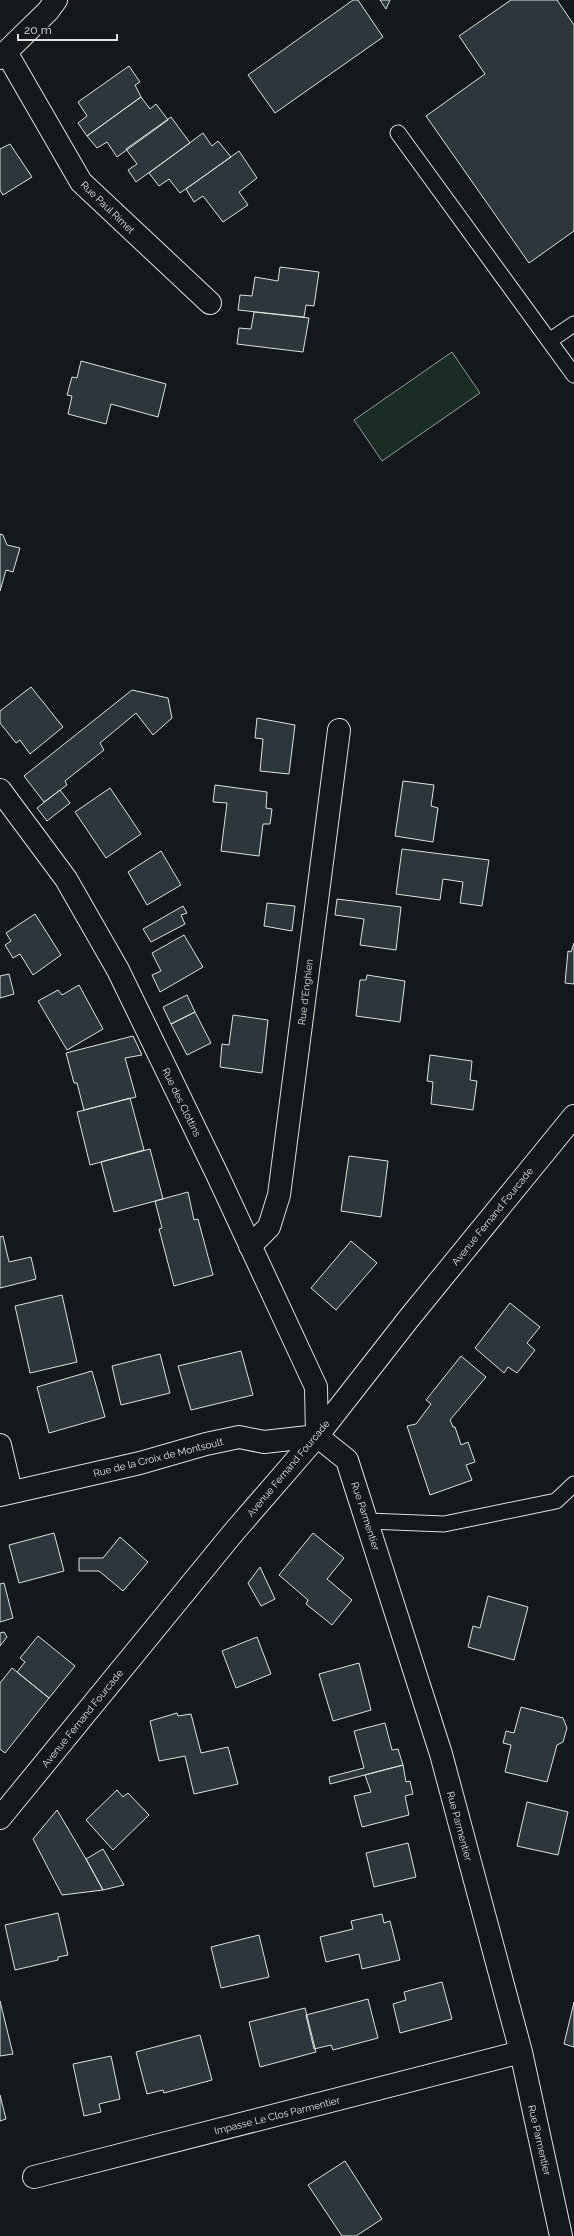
<svg xmlns="http://www.w3.org/2000/svg" width="574" height="2236" viewBox="0 0 574 2236" font-family="Raleway,sans-serif">
  <style>
    .green { fill: #1a2d24; stroke: #939e99 }
    .building { fill: #2c363c; stroke: #d8e6dc }
    .lines { fill: none; stroke-linecap: round; stroke-linejoin: round }
    .service-casing { stroke: #d8e6dc; stroke-width: 17 }
    .minor-casing { stroke: #d8e6dc; stroke-width: 24 }
    .tertiary-casing { stroke: #d8e6dc; stroke-width: 24 }
    .service { stroke: #14181c; stroke-width: 15 }
    .minor { stroke: #14181c; stroke-width: 22 }
    .tertiary { stroke: #14181c; stroke-width: 22 }
    .labels { text-anchor: middle; stroke-width: 3; stroke-linejoin: round; paint-order: stroke }
    .street-label { font-size: 10px; fill: #d8e6dc; stroke: #14181c }
  </style>
  <rect width="100%" height="100%" fill="#14181c"/>
  <!-- green -->
  <path class="green" d="M452,352L480,393L382,461L354,420Z"/>
  <!-- building -->
  <path class="building" d="M353,0H358L383,37L275,113L248,75Z
    M380,0H390L386,9Z
    M511,0H557L574,25V231L529,263L426,116L485,74L459,36Z
    M129,66L140,82L135,85L141,97L87,136L78,123L87,116L78,102Z
    M141,97L150,109L156,104L168,120L117,157L107,142L97,148L87,136Z
    M171,117L190,143L136,182L128,170L137,164L126,149Z
    M203,133L212,146L218,141L231,157L180,193L169,179L159,186L149,173Z
    M10,144L32,177L3,195L0,190V149Z
    M239,151L257,178L239,192L248,205L223,222L203,196L194,202L186,189Z
    M280,267L319,272L314,306L306,305L304,317L238,310L240,295L252,296L255,277L278,281Z
    M254,312L309,318L303,352L237,344L239,328L251,329Z
    M81,361L166,384L158,417L111,404L106,424L68,414L72,396L67,395L72,377L77,378Z
    M0,534L3,535L7,545L20,548L13,572L6,570L0,591Z
    M31,687L63,727L30,754L20,740L16,743L0,723V711Z
    M132,690L168,698L172,718L153,735L136,713L100,743L104,750L65,781L67,785L44,802L24,776Z
    M257,718L295,725L289,774L260,771L263,739L255,738Z
    M403,781L434,785L431,806L438,808L433,842L395,836Z
    M215,785L267,792L266,808L272,809L270,824H263L259,856L221,851L227,803L213,802Z
    M110,788L141,834L106,858L75,812Z
    M60,790L70,803L47,821L37,808Z
    M402,849L489,860L482,906L460,903L463,882L443,879L440,900L396,894Z
    M161,851L181,885L147,905L128,872Z
    M337,899L401,907L396,950L360,945L364,919L335,915Z
    M267,903L295,906L292,931L264,926Z
    M183,906L187,913L181,915L185,924L151,942L143,929Z
    M35,914L61,955L33,975L20,954L13,958L5,945L11,941L6,933Z
    M184,935L203,967L160,992L152,975L161,971L152,953Z
    M574,943V984L565,983L568,951L571,952Z
    M9,974L14,994L0,998V976Z
    M367,975L405,981L400,1022L356,1016L360,980H366Z
    M79,985L103,1029L67,1050L38,1001L58,990L62,995Z
    M187,995L195,1012L171,1024L163,1007Z
    M195,1012L211,1043L187,1055L171,1024Z
    M233,1015L268,1020L262,1073L220,1067L222,1044L229,1045Z
    M133,1036L142,1055L125,1058L136,1097L84,1110L77,1083H74L66,1053Z
    M430,1055L472,1061L470,1080L477,1081L473,1110L431,1104L433,1082L427,1081Z
    M130,1098L144,1150L90,1165L77,1112Z
    M150,1149L163,1199L114,1212L101,1162Z
    M349,1156L388,1161L381,1217L341,1211Z
    M188,1192L194,1220L198,1219L213,1275L174,1286L159,1229L162,1228L155,1201Z
    M3,1236L9,1262L31,1257L36,1279L0,1288V1237Z
    M351,1241L377,1263L336,1310L311,1288Z
    M62,1295L77,1362L30,1373L15,1306Z
    M510,1303L540,1327L527,1343L535,1350L517,1373L508,1367L504,1373L475,1348Z
    M241,1351L253,1395L191,1410L178,1366Z
    M160,1354L170,1393L121,1405L112,1366Z
    M461,1356L486,1377L450,1420L453,1427H455L461,1445L468,1442L475,1462L466,1465L472,1480L430,1495L407,1426L416,1424L431,1404L426,1400Z
    M92,1371L105,1417L49,1433L37,1387Z
    M54,1533L64,1571L19,1583L9,1545Z
    M313,1533L344,1558L327,1579L352,1600L332,1625L306,1604L308,1600L279,1575Z
    M120,1537L148,1562L123,1591L99,1571H79V1558H103Z
    M260,1567L275,1599L261,1606L248,1583Z
    M4,1583L13,1618L0,1622V1584Z
    M488,1596L528,1607L514,1660L468,1647L473,1626L480,1628Z
    M4,1632L7,1637L0,1646V1633Z
    M38,1636L75,1666L49,1698L17,1672L25,1662L20,1658Z
    M257,1637L271,1674L236,1688L222,1651Z
    M359,1663L371,1710L333,1721L319,1674Z
    M12,1668L49,1698L5,1753L0,1749V1683Z
    M521,1707L563,1718L567,1728L563,1742L557,1745L547,1782L505,1772L511,1745L503,1743L506,1731L514,1733Z
    M177,1713L178,1716L191,1714L201,1753L228,1747L238,1784L194,1794L185,1756L159,1761L150,1721Z
    M385,1723L392,1750L398,1749L403,1765L330,1784L329,1777L364,1768L354,1731Z
    M403,1765L406,1782L410,1781L413,1794L405,1796L409,1815L362,1827L354,1796L371,1792L365,1775Z
    M117,1790L123,1797L128,1793L149,1815L113,1850L86,1820Z
    M527,1802L568,1812L558,1855L517,1846Z
    M57,1810L86,1859L103,1890L62,1895L33,1839Z
    M408,1843L416,1877L374,1887L366,1853Z
    M103,1849L124,1885L103,1890L86,1859Z
    M58,1913L68,1955L58,1957V1960L15,1970L5,1925Z
    M382,1914L384,1923L390,1921L400,1960L362,1969L359,1954L326,1962L320,1937L353,1929L351,1921Z
    M259,1935L269,1977L221,1988L211,1947Z
    M442,1982L452,2019L400,2033L393,2004L406,2000L404,1992Z
    M368,1999L378,2038L333,2050L331,2045L314,2049L306,2015Z
    M0,2001L13,2054L0,2056Z
    M574,2002V2047L564,2044Z
    M305,2008L316,2052L260,2067L249,2022Z
    M200,2035L212,2080L164,2093L163,2090L147,2094L136,2052Z
    M111,2056L120,2099L99,2104L101,2112L84,2116L73,2064Z
    M0,2095L6,2119L0,2121Z
    M345,2161L382,2219L356,2236H342L308,2185Z"/>
  <g class="lines">
    <defs>
      <path id="service" d="M398,133L574,375
        M549,341L574,324
        M368,1521L444,1524L556,1501L574,1484"/>
      <path id="minor" d="M6,52L81,182L210,303
        M0,58L48,11L56,0
        M0,790L66,879L118,970L217,1174L316,1387L317,1436
        M250,1246L269,1227L279,1195L339,730
        M317,1436L347,1460L441,1754L521,2052L561,2236
        M0,1445L11,1492
        M0,1495L140,1463L206,1444L239,1437L264,1442L317,1436
        M34,2177L521,2052"/>
      <path id="tertiary" d="M0,1818L233,1533L317,1436L410,1317L574,1116"/>
    </defs>
    <!-- service casing -->
    <use href="#service" class="service-casing"/>
    <!-- minor casing -->
    <use href="#minor" class="minor-casing"/>
    <!-- tertiary casing -->
    <use href="#tertiary" class="tertiary-casing"/>
    <!-- service -->
    <use href="#service" class="service"/>
    <!-- minor -->
    <use href="#minor" class="minor"/>
    <!-- tertiary -->
    <use href="#tertiary" class="tertiary"/>
  </g>
  <g class="labels">
    <!-- street labels -->
    <g class="street-label">
      <text transform="translate(108 207) rotate(44)" y="4">Rue Paul Rimet</text>
      <text transform="translate(305 992) rotate(-83)" y="4">Rue d'Enghien</text>
      <text transform="translate(182 1102) rotate(64)" y="4">Rue des Clottins</text>
      <text transform="translate(492 1216) rotate(-51)" y="4">Avenue Fernand Fourcade</text>
      <text transform="translate(158 1457) rotate(-14)" y="4">Rue de la Croix de Montsoult</text>
      <text transform="translate(288 1468) rotate(-50)" y="4">Avenue Fernand Fourcade</text>
      <text transform="translate(366 1516) rotate(72)" y="4">Rue Parmentier</text>
      <text transform="translate(82 1718) rotate(-51)" y="4">Avenue Fernand Fourcade</text>
      <text transform="translate(460 1826) rotate(75)" y="4">Rue Parmentier</text>
      <text transform="translate(277 2115) rotate(-14)" y="4">Impasse Le Clos Parmentier</text>
      <text transform="translate(540 2140) rotate(77)" y="4">Rue Parmentier</text>
    </g>
  </g>
  <!-- scale -->
  <path d="M18 34v6h99v-6" fill="none" stroke="#d8e6dc" stroke-width="2"/>
  <text x="24" y="34" font-size="12" fill="#d8e6dc" stroke="#14181c" stroke-width="3" paint-order="stroke">20 m</text>
</svg>
